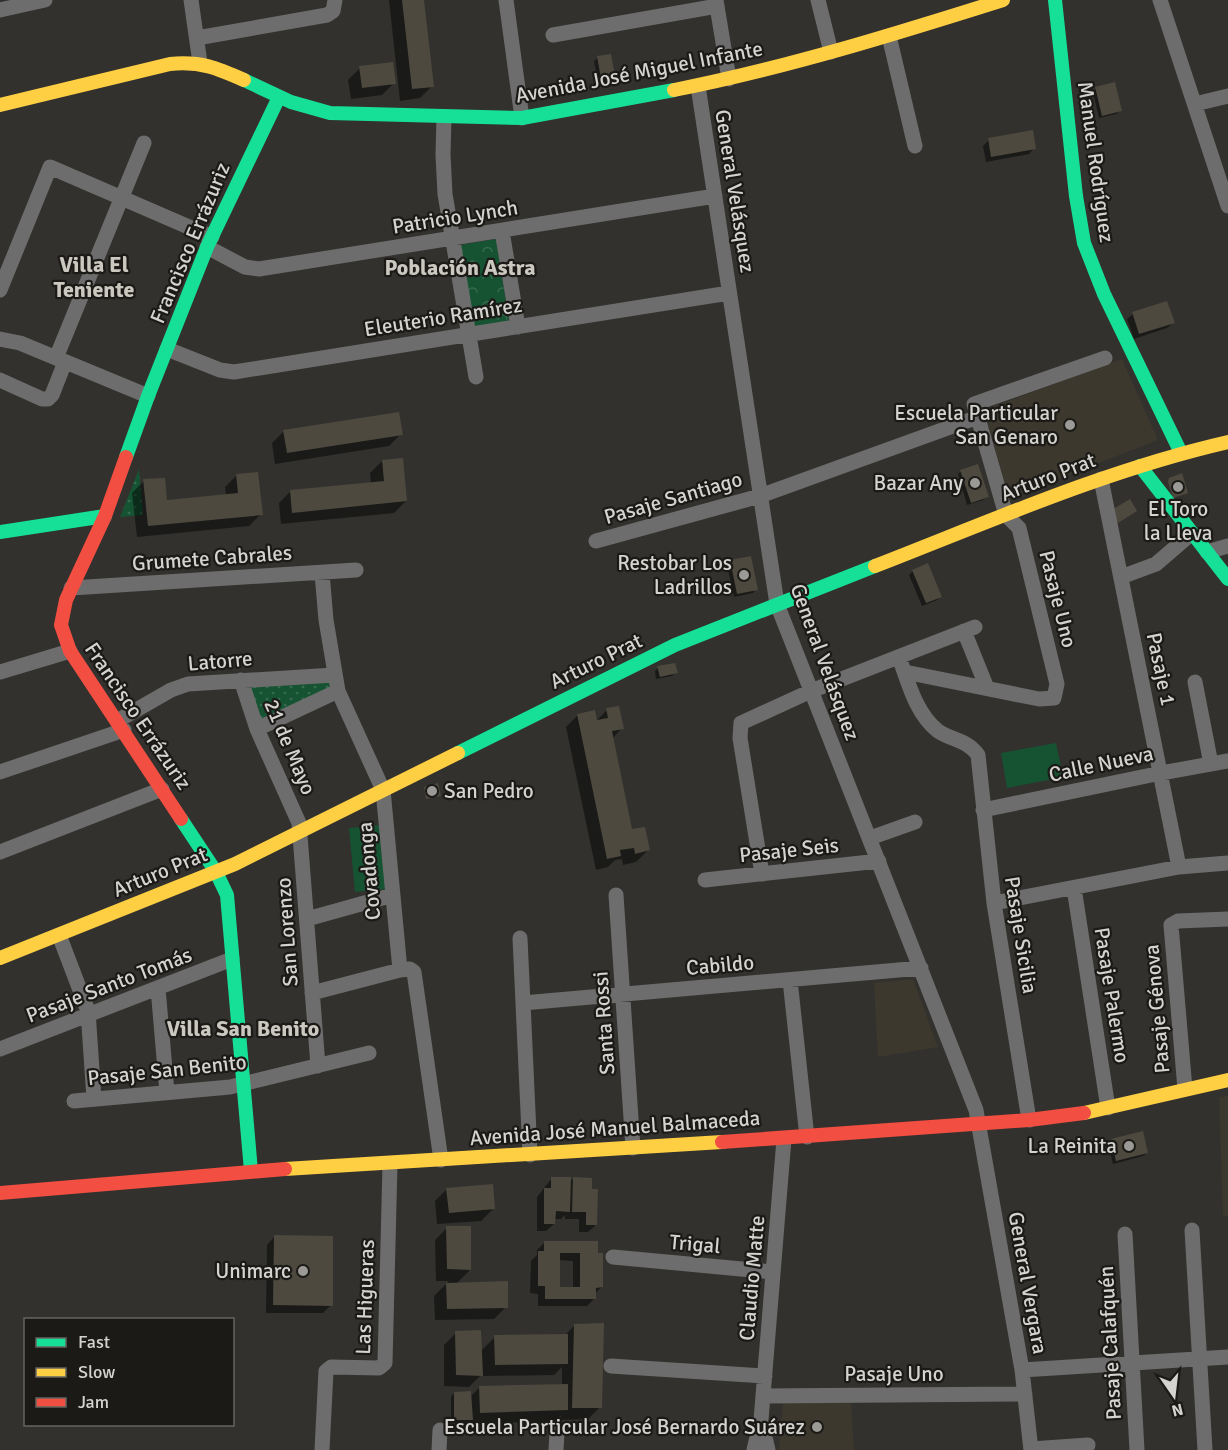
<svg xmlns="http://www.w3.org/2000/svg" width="1228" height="1450" viewBox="0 0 1228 1450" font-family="Signika,sans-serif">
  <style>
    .built { fill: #3c382d }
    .grass { fill: url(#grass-dots) }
    .forest { fill: url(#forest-crowns) }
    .garden { fill: #165333 }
    .shadow { fill: #0007; fill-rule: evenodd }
    .building { fill: #4d493e; fill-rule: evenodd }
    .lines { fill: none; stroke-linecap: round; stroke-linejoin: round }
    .street { stroke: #6e6d6d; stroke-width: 15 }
    .fast { stroke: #16e098; stroke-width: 14 }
    .slow { stroke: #ffcf43; stroke-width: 14 }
    .jam { stroke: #f24e42; stroke-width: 14 }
    .poi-dot { fill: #9c9a97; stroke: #1b1a17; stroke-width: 2 }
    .labels { text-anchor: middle; stroke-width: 4.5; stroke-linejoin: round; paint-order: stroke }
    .street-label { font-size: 21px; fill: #d5d3cf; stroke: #1b1a17 }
    .poi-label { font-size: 21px; fill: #d5d3cf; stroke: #1b1a17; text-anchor: end }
    .neighbourhood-label { font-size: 22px; font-weight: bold; fill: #cbc8c0; stroke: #1b1a17 }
  </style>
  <defs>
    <pattern id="grass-dots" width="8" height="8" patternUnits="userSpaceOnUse" patternTransform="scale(1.5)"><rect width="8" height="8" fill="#165333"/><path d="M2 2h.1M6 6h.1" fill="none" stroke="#376b50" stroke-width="1.8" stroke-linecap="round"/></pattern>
    <pattern id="forest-crowns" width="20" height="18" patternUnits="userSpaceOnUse" patternTransform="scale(1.5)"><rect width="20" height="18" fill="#165333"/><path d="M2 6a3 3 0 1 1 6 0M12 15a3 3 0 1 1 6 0" fill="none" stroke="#376b50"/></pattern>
  </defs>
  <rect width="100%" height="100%" fill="#32312e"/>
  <!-- built -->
  <path class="built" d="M1122,359L1158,440L1009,498L984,410Z
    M913,979L938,1047L878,1057L874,983Z
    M1228,1096V1216H1223L1219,1097Z
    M783,1403H851L854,1450H779Z"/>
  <!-- grass -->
  <path class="grass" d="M139,469L143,515L120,517Z
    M329,681L330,688L260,722L249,685Z"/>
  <!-- forest -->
  <path class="forest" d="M496,239L509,321L473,327L460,245Z"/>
  <!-- garden -->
  <path class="garden" d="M1056,743L1063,777L1007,788L1001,753Z
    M381,825L387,889L355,892L349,828Z"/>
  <!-- shadow -->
  <path class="shadow" d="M389,0H422L432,86L420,98L400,101Z
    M598,58L613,75L610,79L598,81L594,61Z
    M360,68L394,83L382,95L351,99L348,80Z
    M1096,88L1120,111L1116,114L1099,118L1093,92Z
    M989,140L1034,148L1029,154L986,162L983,146Z
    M1133,314L1173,323L1167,328L1134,339L1127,319Z
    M284,431L401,434L389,446L275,464L272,443Z
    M382,461L406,501L394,513L281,524L279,503L291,491L371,483L370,473Z
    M961,471L987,497L983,500L967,505L958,474Z
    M237,475L261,514L249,526L137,537L132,493L144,481L166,502L226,496L225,487Z
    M731,561L756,589L753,593L734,597L727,565Z
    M913,571L941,596L937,600L922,606L909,575Z
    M658,668L676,672L672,676L656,679L655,671Z
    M607,710L622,728L612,739L631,831L648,850L636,862L623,865L622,859L615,860L608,867L596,870L566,727L578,715L596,721Z
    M1142,1133L1147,1153L1143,1156L1113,1164L1108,1144L1111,1140Z
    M552,1178L569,1183L573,1179L596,1225L588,1232H579V1219H565V1215L561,1219H554V1224L546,1231H537V1197Z
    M447,1189L493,1209L481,1221L437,1224L435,1201Z
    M447,1228L470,1270L456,1284L506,1307L494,1319L435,1320L434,1296L449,1281H436L435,1240Z
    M274,1237L331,1305L323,1313H266L267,1245Z
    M545,1242L596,1254L601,1287L595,1294V1298L587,1306H538V1294L530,1293L531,1261L537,1255V1250ZM558,1260L573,1261V1288H558Z
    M575,1325L600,1407L588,1419L561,1420V1415L554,1422L451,1423V1397L454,1393L470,1397L480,1387L562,1385V1367L554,1375L483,1376V1373L469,1387L444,1386V1345L456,1333L480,1352L495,1337L564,1336Z"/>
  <!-- building -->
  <path class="building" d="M402,0H424L434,87L412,89Z
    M611,54L615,76L601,79L597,56Z
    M393,62L396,84L362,88L359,66Z
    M1115,82L1122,111L1102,116L1095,87Z
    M1033,130L1036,149L991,157L988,138Z
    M1167,301L1175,323L1139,334L1132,312Z
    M399,412L403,435L287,453L283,430Z
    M403,458L407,501L292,513L290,490L384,481L382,460Z
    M978,464L989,497L971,503L960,470Z
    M258,472L263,515L148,526L143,479L165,478L167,500L238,493L236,474Z
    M1182,473L1188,493L1173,498L1168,482L1169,478Z
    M1130,499L1137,511L1118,523L1110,511Z
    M751,556L758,590L737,594L730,560Z
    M928,563L942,597L926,603L912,570Z
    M675,663L678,673L660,677L657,666Z
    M619,706L624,729L612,731L632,829L645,827L650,850L635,854L634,848L620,850L621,856L607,859L577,714L595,710L597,720L608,718L606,708Z
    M438,783L441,796L426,799L424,787Z
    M1143,1131L1148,1153L1116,1161L1111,1139Z
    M551,1177H571L570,1212L556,1211L555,1224H544V1188H551Z
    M573,1177L592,1178V1189H598L597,1225H586V1212H572Z
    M493,1184L495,1209L449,1213L446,1188Z
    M446,1226H471V1270L447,1269Z
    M274,1235L333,1236V1306L273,1305Z
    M544,1241H598V1253H603V1287L596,1288V1299H545V1286H538V1251H544ZM560,1253H580V1287H560Z
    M508,1281V1308L447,1309L446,1283Z
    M604,1323L602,1408H572L574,1324Z
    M481,1330L483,1376L456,1375L455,1331Z
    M568,1334V1364L495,1365L494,1335Z
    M568,1384V1410L480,1413L479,1386Z
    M471,1391L473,1420H454V1392Z"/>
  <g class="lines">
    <!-- street -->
    <path class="street" d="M191,0L200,63
      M506,0L522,118
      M716,0L729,79
      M818,0L831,52
      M1160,0L1228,206
      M0,10L45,0
      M553,35L717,6
      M889,36L915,146
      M197,38L327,15L333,11L335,0
      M698,86L777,604L976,1110L1022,1370L1031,1450
      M1195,104L1228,96
      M444,117L443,155L445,194L476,377
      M502,231L518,327
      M207,247L245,267L259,269L715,196
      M0,290L50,167L212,237
      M0,339L20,343L148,396
      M167,349L220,370L234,372L729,293
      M56,358L144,143
      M0,380L42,399H48L52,395L65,362
      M1101,479L1179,867
      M596,541L760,496L978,417
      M1207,552L1228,546
      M322,573L326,620L338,691L383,790L400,970
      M1121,577L1156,564L1192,533
      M71,588L356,570
      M964,631L987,688
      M899,657C908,682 916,714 938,731C953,741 966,739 978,755L994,903L1029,1120
      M0,672L70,651
      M905,672L1039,699L1054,698L1057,684L1019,528L1006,515L974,404L1105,358
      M241,680L257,729L299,823L318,1066
      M1195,682L1211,764
      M117,721L171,690L188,684L334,675
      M257,729L338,691
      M0,772L124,730
      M983,810L1161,773L1228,761
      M870,838L915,822
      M0,852L162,789
      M762,874L740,738L741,723L811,691L975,627
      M705,880L879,861
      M1074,888L1108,1108
      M616,895L633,1148
      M994,903L1179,867L1228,863
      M307,919L393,895
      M59,935L88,1011L94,1099
      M520,938L530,1155
      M790,980L807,1137
      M158,988L167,1093
      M312,993L400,970L410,969L414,972L441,1160
      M523,1003L921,968
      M0,1049L232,959
      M1185,1089L1171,925L1178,921L1228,919
      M74,1101L230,1087L369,1053
      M1192,1230L1205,1450
      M1125,1234L1137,1450
      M613,1257L773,1272
      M611,1366L765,1376
      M1022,1370L1228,1357
      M763,1396L1025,1394
      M762,1424L768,1450
      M1031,1449L1088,1445
      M322,1450L326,1371L331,1367L379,1368L385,1363L390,1164
      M439,1450L440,1430
      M556,1450L557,1432
      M754,1450L761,1420L784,1139"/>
    <!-- fast -->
    <path class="fast" d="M1055,0L1076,196L1084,243L1104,294L1181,453
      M244,80L291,102L330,113L522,118L674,90
      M126,457L148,396L207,247L279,97
      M1140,466L1228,579
      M0,532L105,516
      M458,753L675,645L875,566
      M181,819L216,872L227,895L251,1171"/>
    <!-- slow -->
    <path class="slow" d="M674,90C786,68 895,34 1003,0
      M0,105L170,64C201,61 217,68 244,80
      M875,566C991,521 1106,470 1228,442
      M0,958L235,864L458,753
      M1084,1113L1228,1080
      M285,1169L722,1142"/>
    <!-- jam -->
    <path class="jam" d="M126,457L105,516L66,600L61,625L70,651L181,819
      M722,1142L1029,1120L1084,1113
      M0,1193L285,1169"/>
  </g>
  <!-- markers -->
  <g class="poi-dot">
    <circle cx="1070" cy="425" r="6"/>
    <circle cx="975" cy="483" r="6"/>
    <circle cx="1178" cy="487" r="6"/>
    <circle cx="744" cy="575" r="6"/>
    <circle cx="432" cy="791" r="6"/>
    <circle cx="1129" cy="1146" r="6"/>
    <circle cx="303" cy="1271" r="6"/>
    <circle cx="817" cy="1427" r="6"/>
  </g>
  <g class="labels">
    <!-- street labels -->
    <g class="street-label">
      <text transform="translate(639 72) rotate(-11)" y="7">Avenida José Miguel Infante</text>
      <text transform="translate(1096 162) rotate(82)" y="7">Manuel Rodríguez</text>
      <text transform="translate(735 191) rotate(81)" y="7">General Velásquez</text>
      <text transform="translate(455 217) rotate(-9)" y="7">Patricio Lynch</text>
      <text transform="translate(190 243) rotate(-67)" y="7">Francisco Errázuriz</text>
      <text transform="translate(443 317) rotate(-9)" y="7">Eleuterio Ramírez</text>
      <text transform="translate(1048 477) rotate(-21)" y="7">Arturo Prat</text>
      <text transform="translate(673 498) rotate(-16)" y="7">Pasaje Santiago</text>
      <text transform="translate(212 558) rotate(-4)" y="7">Grumete Cabrales</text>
      <text transform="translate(1058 599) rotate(76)" y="7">Pasaje Uno</text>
      <text transform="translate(220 661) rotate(-5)" y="7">Latorre</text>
      <text transform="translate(596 661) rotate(-26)" y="7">Arturo Prat</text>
      <text transform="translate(825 662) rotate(70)" y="7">General Velásquez</text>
      <text transform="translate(1161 669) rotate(78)" y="7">Pasaje 1</text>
      <text transform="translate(138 716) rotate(56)" y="7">Francisco Errázuriz</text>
      <text transform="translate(290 747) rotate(67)" y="7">21 de Mayo</text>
      <text transform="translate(1101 764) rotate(-12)" y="7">Calle Nueva</text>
      <text transform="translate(789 850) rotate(-6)" y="7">Pasaje Seis</text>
      <text transform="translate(369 871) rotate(-95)" y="7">Covadonga</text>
      <text transform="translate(160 872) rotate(-22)" y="7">Arturo Prat</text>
      <text transform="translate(287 932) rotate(-94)" y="7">San Lorenzo</text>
      <text transform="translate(1021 935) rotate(81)" y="7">Pasaje Sicilia</text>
      <text transform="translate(720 965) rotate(-5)" y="7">Cabildo</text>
      <text transform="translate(109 985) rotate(-21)" y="7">Pasaje Santo Tomás</text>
      <text transform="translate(1112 995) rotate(81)" y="7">Pasaje Palermo</text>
      <text transform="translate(1157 1009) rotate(-95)" y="7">Pasaje Génova</text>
      <text transform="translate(604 1023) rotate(-94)" y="7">Santa Rossi</text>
      <text transform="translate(167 1070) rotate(-6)" y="7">Pasaje San Benito</text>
      <text transform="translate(615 1128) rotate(-4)" y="7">Avenida José Manuel Balmaceda</text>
      <text transform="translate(695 1244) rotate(5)" y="7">Trigal</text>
      <text transform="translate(752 1278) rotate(-85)" y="7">Claudio Matte</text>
      <text transform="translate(1028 1283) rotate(80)" y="7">General Vergara</text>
      <text transform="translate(365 1297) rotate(-88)" y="7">Las Higueras</text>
      <text transform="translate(1110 1343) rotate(-93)" y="7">Pasaje Calafquén</text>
      <text x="894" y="1381">Pasaje Uno</text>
    </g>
    <!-- poi labels -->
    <g class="poi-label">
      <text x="1058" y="420">Escuela Particular<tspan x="1058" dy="24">San Genaro</tspan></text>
      <text x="963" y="490">Bazar Any</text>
      <text x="1178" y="516" text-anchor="middle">El Toro<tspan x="1178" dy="24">la Lleva</tspan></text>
      <text x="732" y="570">Restobar Los<tspan x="732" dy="24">Ladrillos</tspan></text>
      <text x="444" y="798" text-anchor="start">San Pedro</text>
      <text x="1117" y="1153">La Reinita</text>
      <text x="291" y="1278">Unimarc</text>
      <text x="805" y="1434">Escuela Particular José Bernardo Suárez</text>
    </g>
    <!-- neighbourhood labels -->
    <g class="neighbourhood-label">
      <text x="94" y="272">Villa El<tspan x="94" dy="25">Teniente</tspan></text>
      <text x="460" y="275">Población Astra</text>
      <text x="243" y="1036">Villa San Benito</text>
    </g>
  </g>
  <!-- legend -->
  <rect x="24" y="1318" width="210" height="108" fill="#1b1a17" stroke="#656461" stroke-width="1.5"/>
  <rect x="36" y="1338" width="30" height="9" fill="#16e098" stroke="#656461" stroke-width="1.5"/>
  <text x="78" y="1348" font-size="18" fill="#d5d3cf">Fast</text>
  <rect x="36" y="1368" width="30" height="9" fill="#ffcf43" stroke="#656461" stroke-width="1.5"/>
  <text x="78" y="1378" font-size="18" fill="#d5d3cf">Slow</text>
  <rect x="36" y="1398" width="30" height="9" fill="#f24e42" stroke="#656461" stroke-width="1.5"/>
  <text x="78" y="1408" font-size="18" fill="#d5d3cf">Jam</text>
  <!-- north arrow -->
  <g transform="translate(1174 1396) rotate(166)" stroke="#1b1a17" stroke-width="4.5" paint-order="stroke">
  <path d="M0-4.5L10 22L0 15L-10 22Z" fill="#d5d3cf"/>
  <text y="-9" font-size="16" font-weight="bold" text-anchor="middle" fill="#d5d3cf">N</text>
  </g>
</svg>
